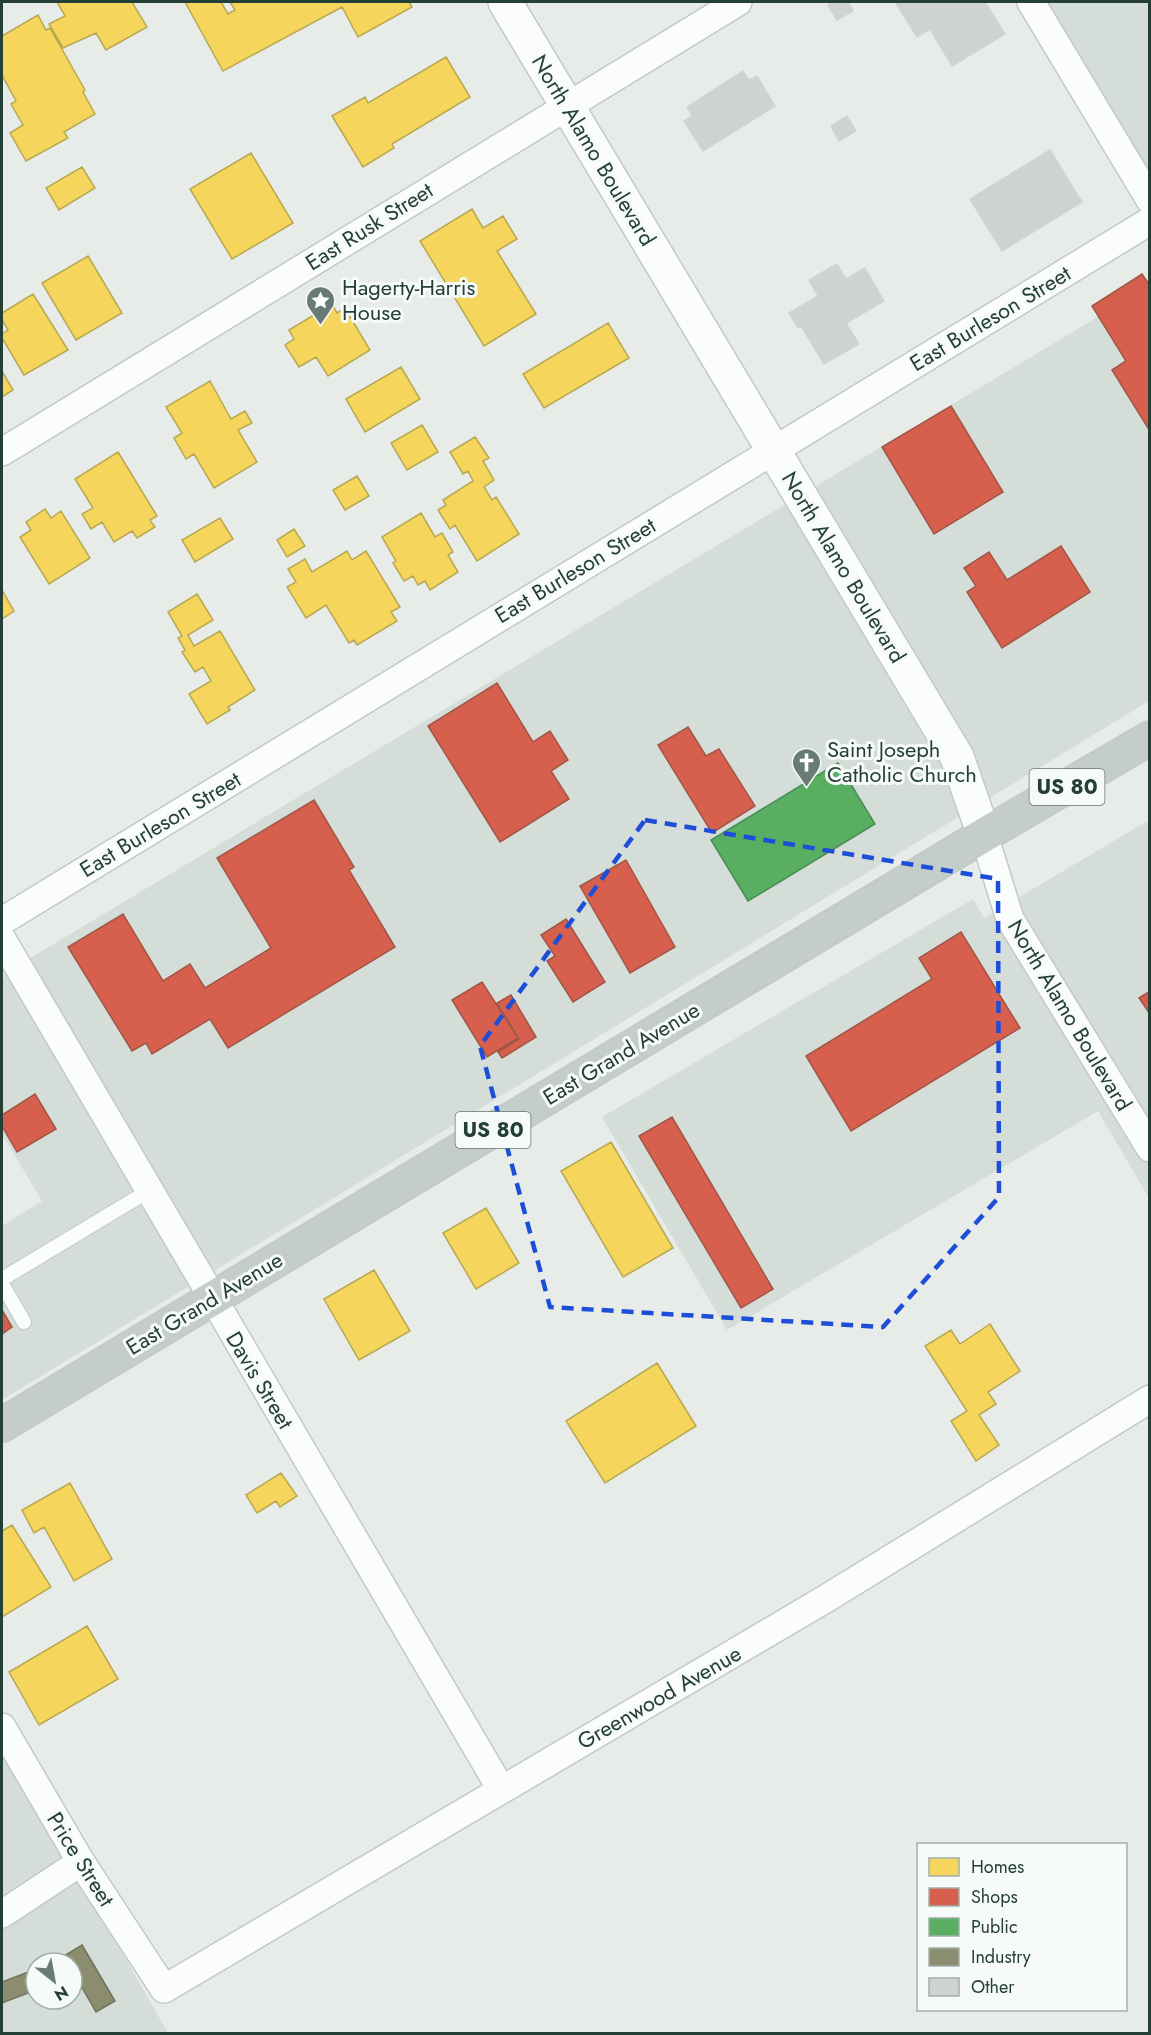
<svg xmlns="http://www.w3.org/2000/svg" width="1151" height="2035" viewBox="0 0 1151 2035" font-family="Jost,sans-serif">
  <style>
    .built { fill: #d5ddd9; fill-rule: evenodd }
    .homes { fill: #f6d55c; stroke: #b7a851; stroke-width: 1.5 }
    .shops { fill: #d6604d; stroke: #a15646; stroke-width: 1.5 }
    .public { fill: #5aae61; stroke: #4a8d54; stroke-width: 1.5 }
    .industry { fill: #8c8c6e; stroke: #6d755d; stroke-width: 1.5 }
    .building { fill: #ced3d1; stroke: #d0d5d2; stroke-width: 1.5 }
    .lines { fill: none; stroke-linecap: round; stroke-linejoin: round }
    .service-casing { stroke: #c4c9c6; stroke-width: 16 }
    .minor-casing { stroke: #c4c9c6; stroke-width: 30 }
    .tertiary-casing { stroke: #c4c9c6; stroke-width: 36 }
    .trunk-casing { stroke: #c2cac7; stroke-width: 36 }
    .service { stroke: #fbfcfc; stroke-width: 14 }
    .minor { stroke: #fbfcfc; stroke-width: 27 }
    .tertiary { stroke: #fbfcfc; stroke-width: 33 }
    .trunk { stroke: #c5cdca; stroke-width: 33 }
    .marked { fill: none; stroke: #1d4ed8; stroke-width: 4.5; stroke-dasharray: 12 8; stroke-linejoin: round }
    .labels { text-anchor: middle; stroke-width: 6; stroke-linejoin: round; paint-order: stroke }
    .shield { fill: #f6faf8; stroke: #637870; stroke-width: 1.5 }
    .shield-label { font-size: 21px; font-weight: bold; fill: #244036 }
    .street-label { font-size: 22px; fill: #244036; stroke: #f6faf8 }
    .poi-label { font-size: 22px; fill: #244036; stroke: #f6faf8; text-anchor: start }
  </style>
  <rect width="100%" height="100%" fill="#e7ece9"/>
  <!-- built -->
  <path class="built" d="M1042,2H1149V181Z
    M1149,286V701L2,1400V1226L42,1201L2,1134V975Z
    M1149,820V1198L1098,1111L727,1330L602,1117L973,899L984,918Z
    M2,1742L168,2033H2ZM36,1963H72V1999H36Z"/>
  <!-- homes -->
  <path class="homes" d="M57,2H132L147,27L106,50L96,33L63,48L49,24L65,16Z
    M185,2H221L228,14L235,10L230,2H409L412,7L358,37L342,7L223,71Z
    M38,15L46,30L50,28L85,90L83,92L95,114L64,132L68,138L26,161L10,133L23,125L11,104L16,101L2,75V36Z
    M446,57L470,97L392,144L394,148L363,167L332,116L365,97L368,103Z
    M251,153L293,223L232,259L190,189Z
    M82,167L95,188L59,210L46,188Z
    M472,209L483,228L503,216L517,239L497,251L536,314L484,346L420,241Z
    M88,256L122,313L76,340L42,283Z
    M33,294L68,350L24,375L2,338V334L8,330L2,320V313Z
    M332,304L337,313L345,308L370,350L328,376L316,357L299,367L285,345L294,339L289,330Z
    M608,323L629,358L544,408L523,374Z
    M401,367L420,399L365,432L346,399Z
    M2,371L13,390L2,397Z
    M210,381L231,419L245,411L252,423L238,430L257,462L214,488L194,454L186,459L174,438L182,433L166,407Z
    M422,425L438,452L407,470L391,443Z
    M475,437L489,458L483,461L494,480L484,487L492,500L496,497L519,534L477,561L455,525L450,529L438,510L446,505L443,500L473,481L468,471L463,474L450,452Z
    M118,452L157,516L150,520L155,527L137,538L132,531L114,542L102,522L91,529L82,514L93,508L75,479Z
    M357,476L369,496L345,510L333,490Z
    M45,509L51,518L61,511L90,558L49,584L20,537L31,530L26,522Z
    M421,513L435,537L442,533L453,552L448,555L458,572L430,590L425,581L418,585L413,576L404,581L393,563L396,561L382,537Z
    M220,518L233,539L195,562L182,540Z
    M294,529L305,546L287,557L277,540Z
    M347,551L352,560L366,551L400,607L391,612L397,621L357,645L354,640L349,643L326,605L306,618L287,587L296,582L288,569L305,559L312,572Z
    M2,590L14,611L2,619Z
    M197,594L213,620L188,635L194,646L220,631L255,690L228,707L230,710L207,724L189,694L211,681L203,667L195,672L182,652L185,650L178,638L182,636L168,612Z
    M611,1142L673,1248L623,1277L561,1171Z
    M486,1208L519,1263L476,1289L443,1233Z
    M374,1270L410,1331L359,1360L324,1299Z
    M990,1324L1020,1371L988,1392L996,1404L979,1415L999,1445L976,1461L951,1421L967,1411L925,1346L951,1330L960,1344Z
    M657,1363L696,1426L605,1483L566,1421Z
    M281,1473L297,1496L280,1507L276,1501L257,1513L246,1495Z
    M70,1483L112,1559L74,1581L44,1527L34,1533L22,1510Z
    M12,1525L51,1587L2,1617V1531Z
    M87,1626L118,1679L39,1725L9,1672Z"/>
  <!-- shops -->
  <path class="shops" d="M1142,274L1150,286V427L1148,428L1112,370L1126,361L1092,306Z
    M951,406L1003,492L934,534L882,447Z
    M1061,546L1090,592L1002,648L967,592L976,586L964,568L989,552L1007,580Z
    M497,683L533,742L550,731L568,760L551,771L569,799L500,842L428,726Z
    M688,727L706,756L719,749L755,806L712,833L658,745Z
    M314,800L354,867L349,870L395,947L228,1048L210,1019L152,1054L146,1043L132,1051L68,947L123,914L163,981L190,964L205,988L271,948L217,858Z
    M626,860L675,947L630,973L580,886Z
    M566,919L605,982L573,1002L547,961L555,956L541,935Z
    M961,932L1020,1028L851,1131L806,1056L932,979L919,958Z
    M482,982L518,1038L487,1057L452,1000Z
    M1150,991V1014L1139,998Z
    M511,995L536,1037L502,1058L498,1052L519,1039L497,1003Z
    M35,1094L56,1129L17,1152L2,1126V1115Z
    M672,1117L773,1289L741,1308L639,1136Z
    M2,1310L12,1327L2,1334Z"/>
  <!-- public -->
  <path class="public" d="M838,763L875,824L748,901L711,840Z"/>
  <!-- industry -->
  <path class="industry" d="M82,1945L115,2001L96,2012L72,1970V1963H68L64,1956Z
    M36,1969V1990L2,2003V1982Z"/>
  <!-- building -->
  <path class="building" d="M834,2H848L853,11L837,20L828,5Z
    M895,2H985L1005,34L952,66L930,29L917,37Z
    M743,71L749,80L757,76L775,106L703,151L684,121L692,116L687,107Z
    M847,116L856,131L839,141L831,126Z
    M1050,150L1082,202L1002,251L970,199Z
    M837,264L846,279L865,268L884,301L846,323L859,344L824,364L801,326L798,328L789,313L818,296L809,280Z"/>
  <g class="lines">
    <defs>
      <path id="service" d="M2,1279L150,1190
        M2,1284L24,1322"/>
      <path id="minor" d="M1031,2L1150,200
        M2,452L738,2
        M984,835L1010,919L1150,1148
        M2,921L1150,221
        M2,939L501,1789
        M2,1727L81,1862L164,1989L827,1598L1150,1399
        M2,1914L81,1862"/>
      <path id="tertiary" d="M505,2L957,757L984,835"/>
      <path id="trunk" d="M2,1425L984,835L1150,738"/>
    </defs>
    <!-- service casing -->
    <use href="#service" class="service-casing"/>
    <!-- minor casing -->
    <use href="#minor" class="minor-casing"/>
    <!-- tertiary casing -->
    <use href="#tertiary" class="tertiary-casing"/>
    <!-- trunk casing -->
    <use href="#trunk" class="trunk-casing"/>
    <!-- service -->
    <use href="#service" class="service"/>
    <!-- minor -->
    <use href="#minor" class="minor"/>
    <!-- tertiary -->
    <use href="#tertiary" class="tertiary"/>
    <!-- trunk -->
    <use href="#trunk" class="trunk"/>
  </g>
  <!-- marked area -->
  <path class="marked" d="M645,820L998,879L999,1197L883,1327L550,1307L480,1046Z"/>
  <!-- icons -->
  <defs>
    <symbol id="sight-pin" viewBox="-11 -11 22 30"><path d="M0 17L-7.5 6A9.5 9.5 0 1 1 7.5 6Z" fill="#687c75" stroke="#f6faf8"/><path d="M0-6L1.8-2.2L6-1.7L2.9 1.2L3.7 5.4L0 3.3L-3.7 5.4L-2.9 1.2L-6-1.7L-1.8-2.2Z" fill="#fff"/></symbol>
    <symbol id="church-pin" viewBox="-11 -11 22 30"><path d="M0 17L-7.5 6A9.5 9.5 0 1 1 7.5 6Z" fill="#687c75" stroke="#f6faf8"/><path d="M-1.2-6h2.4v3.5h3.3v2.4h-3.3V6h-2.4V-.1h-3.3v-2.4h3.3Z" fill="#fff"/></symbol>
  </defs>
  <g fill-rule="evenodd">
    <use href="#sight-pin" x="304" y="284" width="33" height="45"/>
    <use href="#church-pin" x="790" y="746" width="33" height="45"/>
  </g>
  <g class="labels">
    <!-- shield labels -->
    <g class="shield">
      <rect x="1029.5" y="769" width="75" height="36" rx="4.5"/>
      <rect x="455.5" y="1112" width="75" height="36" rx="4.5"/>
    </g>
    <g class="shield-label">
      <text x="1067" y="794">US 80</text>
      <text x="493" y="1137">US 80</text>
    </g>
    <!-- street labels -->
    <g class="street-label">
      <text transform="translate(594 150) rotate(59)" y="8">North Alamo Boulevard</text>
      <text transform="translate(369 226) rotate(-32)" y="8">East Rusk Street</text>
      <text transform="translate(990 318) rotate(-31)" y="8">East Burleson Street</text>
      <text transform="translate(844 567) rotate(59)" y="8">North Alamo Boulevard</text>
      <text transform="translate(575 570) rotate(-31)" y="8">East Burleson Street</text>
      <text transform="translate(160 824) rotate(-31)" y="8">East Burleson Street</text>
      <text transform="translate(1070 1015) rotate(59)" y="8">North Alamo Boulevard</text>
      <text transform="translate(621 1053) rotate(-31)" y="8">East Grand Avenue</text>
      <text transform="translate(204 1303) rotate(-31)" y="8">East Grand Avenue</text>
      <text transform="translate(260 1380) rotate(59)" y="8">Davis Street</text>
      <text transform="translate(659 1697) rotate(-30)" y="8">Greenwood Avenue</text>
      <text transform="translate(81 1859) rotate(58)" y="8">Price Street</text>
    </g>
    <!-- poi labels -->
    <g class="poi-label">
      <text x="342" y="295">Hagerty-Harris<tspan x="342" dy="25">House</tspan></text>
      <text x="827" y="757">Saint Joseph<tspan x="827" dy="25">Catholic Church</tspan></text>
    </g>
  </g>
  <!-- border -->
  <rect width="1151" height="2035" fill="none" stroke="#244036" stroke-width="6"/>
  <!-- legend -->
  <rect x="917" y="1843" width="210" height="168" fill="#f6faf8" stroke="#a2b0aa" stroke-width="1.5"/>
  <rect x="929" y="1858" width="30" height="18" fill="#f6d55c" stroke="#a2b0aa" stroke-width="1.5"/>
  <text x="971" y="1873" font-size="18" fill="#244036">Homes</text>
  <rect x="929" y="1888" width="30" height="18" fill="#d6604d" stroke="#a2b0aa" stroke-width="1.5"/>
  <text x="971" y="1903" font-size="18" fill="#244036">Shops</text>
  <rect x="929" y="1918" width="30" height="18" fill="#5aae61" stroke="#a2b0aa" stroke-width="1.5"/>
  <text x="971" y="1933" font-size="18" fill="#244036">Public</text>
  <rect x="929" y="1948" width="30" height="18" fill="#8c8c6e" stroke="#a2b0aa" stroke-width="1.5"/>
  <text x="971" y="1963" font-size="18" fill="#244036">Industry</text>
  <rect x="929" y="1978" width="30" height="18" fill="#ced3d1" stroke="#a2b0aa" stroke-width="1.5"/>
  <text x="971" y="1993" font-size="18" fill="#244036">Other</text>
  <!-- north arrow -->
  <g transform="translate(54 1981) rotate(149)"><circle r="28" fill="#f6faf8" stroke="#a2b0aa" stroke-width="1.5"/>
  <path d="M0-4.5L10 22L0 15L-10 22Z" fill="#687c75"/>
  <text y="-9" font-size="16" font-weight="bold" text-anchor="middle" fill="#244036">N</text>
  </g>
</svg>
